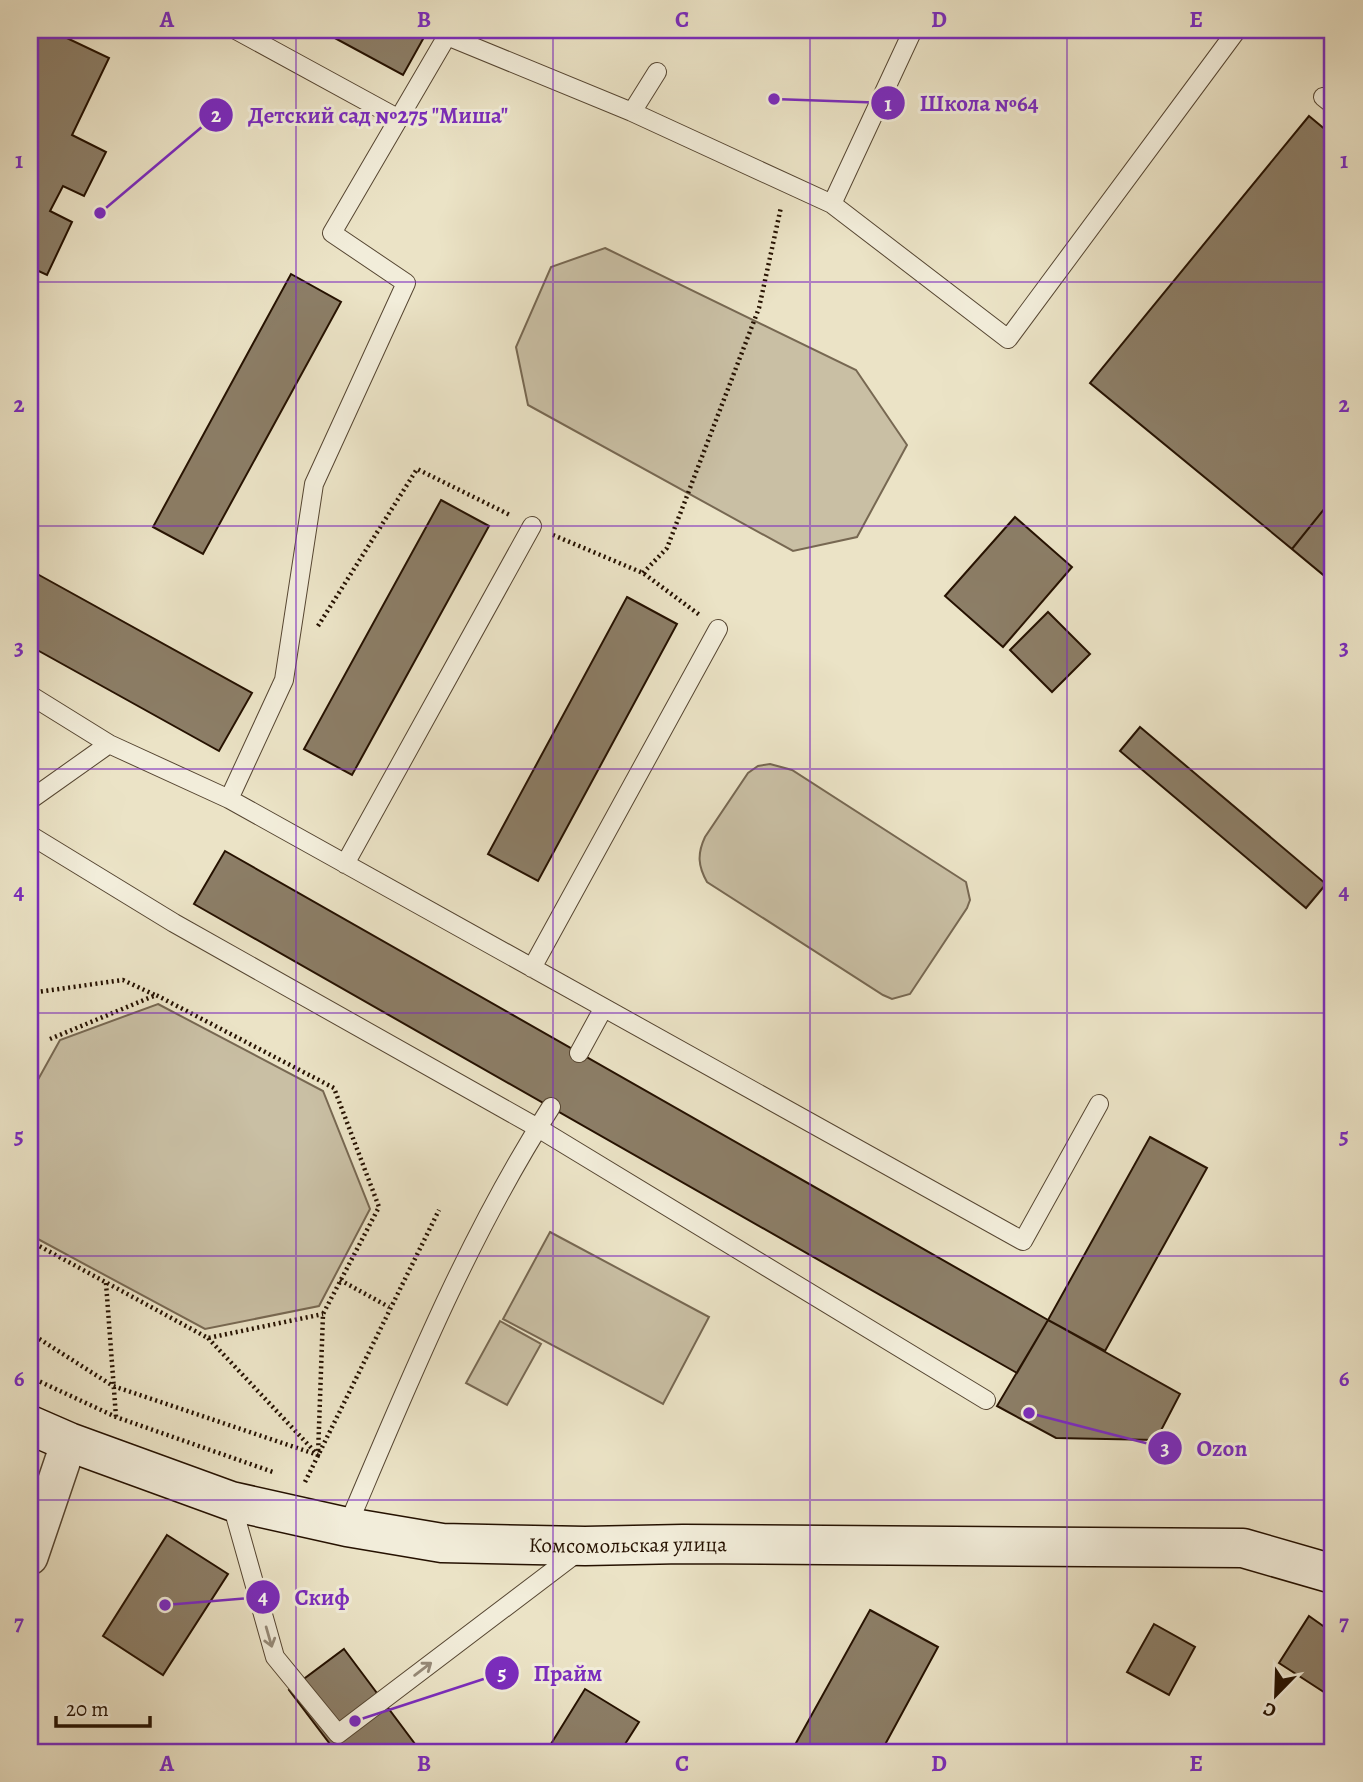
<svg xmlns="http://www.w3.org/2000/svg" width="1363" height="1782" font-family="Alegreya,serif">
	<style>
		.green { fill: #c9bfa4; stroke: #776852; stroke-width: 2 }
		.building { fill: #8c7e67; stroke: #251100; stroke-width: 2 }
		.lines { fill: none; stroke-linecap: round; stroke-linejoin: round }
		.lane-casing { stroke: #564632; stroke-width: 20 }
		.street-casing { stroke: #564632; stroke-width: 38 }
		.secondary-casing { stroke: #251100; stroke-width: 41 }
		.path { stroke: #251100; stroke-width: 4.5; stroke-dasharray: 2 3.5; stroke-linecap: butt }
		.lane { stroke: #f2edda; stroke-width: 18 }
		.street { stroke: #f2edda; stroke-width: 35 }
		.secondary { stroke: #f2edda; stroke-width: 38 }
		.oneway { stroke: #968a78 }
		.grid { fill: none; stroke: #7b2cbf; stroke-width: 2; stroke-opacity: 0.55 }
		.labels { text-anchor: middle; stroke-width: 6; stroke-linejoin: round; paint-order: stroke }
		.street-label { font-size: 21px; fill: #251100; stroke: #f2edda }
		.leader { fill: none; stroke: #7b2cbf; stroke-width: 2.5 }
		.callout-dot { fill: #7b2cbf; stroke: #f2edda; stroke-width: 2.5 }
		.mark-label { font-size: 21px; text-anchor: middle; font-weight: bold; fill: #fff }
		.callout-label { font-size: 23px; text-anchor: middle; font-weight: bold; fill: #7b2cbf; stroke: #f2edda; stroke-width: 6; stroke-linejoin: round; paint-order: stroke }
		.neatline { fill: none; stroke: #7b2cbf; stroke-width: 2.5 }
		.grid-label { font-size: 23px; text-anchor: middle; font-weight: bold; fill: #7b2cbf }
	</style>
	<rect width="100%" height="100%" fill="#ebe3c6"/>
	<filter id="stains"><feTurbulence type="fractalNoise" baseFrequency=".00286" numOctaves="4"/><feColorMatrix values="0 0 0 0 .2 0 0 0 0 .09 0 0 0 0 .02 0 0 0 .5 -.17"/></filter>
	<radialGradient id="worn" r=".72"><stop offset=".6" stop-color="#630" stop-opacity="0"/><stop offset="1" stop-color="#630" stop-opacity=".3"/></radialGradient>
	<!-- green -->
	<path class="green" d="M605 248 856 370 907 445 857 537 793 551 528 405 516 347 551 267Z
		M770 764 792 770 966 882 970 900 967 908 910 994 892 999 883 995 707 882C698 866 697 854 705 837L748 773 758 766Z
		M158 1004 323 1091 370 1209 319 1306 205 1329 36 1238 30 1204V1094L60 1040Z
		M550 1232 709 1317 663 1404 503 1319Z
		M500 1321 541 1344 507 1405 466 1383Z"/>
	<!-- building -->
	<path class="building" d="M33 30H50L109 58 72 135 106 152 84 196 63 186 50 211 72 222 47 275 30 267V37Z
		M320 30H428L403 75Z
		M1309 116 1333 136V498L1292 549 1090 383Z
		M291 274 341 302 203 554 153 527Z
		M1333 498V583L1292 549Z
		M441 500 489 526 352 775 304 749Z
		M1015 517 1072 567 1003 647 945 596Z
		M30 570 252 693 219 751 30 646Z
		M627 597 677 624 538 881 488 854Z
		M1048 612 1090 654 1052 692 1010 650Z
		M1140 727 1326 884 1306 908 1120 751Z
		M225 851 1048 1320 1017 1373 194 904Z
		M1150 1137 1207 1168 1105 1351 1048 1320Z
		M1048 1320 1180 1394 1156 1440 1056 1438 997 1406Z
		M167 1535 228 1574 163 1675 103 1636Z
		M870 1610 938 1647 881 1752H791Z
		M1309 1616 1333 1633V1698L1279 1663Z
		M1154 1624 1195 1647 1169 1695 1127 1672Z
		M344 1649 421 1752H336L289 1690Z
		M585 1689 639 1722 620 1752H546Z"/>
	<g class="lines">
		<defs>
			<path id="lane" d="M236 30 399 119
				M1323 97 1333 105
				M632 112 832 204 1008 339 1237 30
				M832 204 913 30
				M30 695 109 744
				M229 799 284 680 314 484 406 283 332 233 447 36 632 112 657 72
				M30 800 109 744 229 799 1023 1241 1099 1104
				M30 835 174 923 538 1128 986 1400
				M345 864 532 526
				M532 968 718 629
				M579 1053 603 1009
				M231 1501 275 1657 338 1734 578 1552
				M347 1527C408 1384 467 1238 551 1107"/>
			<path id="street" d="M30 1557 69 1442"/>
			<g id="secondary">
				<path id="s1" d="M30 1425 69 1442 231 1501 347 1527 442 1543 585 1546 683 1544 1243 1548 1333 1574"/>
			</g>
		</defs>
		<!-- lane casing -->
		<use href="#lane" class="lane-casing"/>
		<!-- street casing -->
		<use href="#street" class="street-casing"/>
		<!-- secondary casing -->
		<use href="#secondary" class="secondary-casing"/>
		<!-- path -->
		<path class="path" d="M553 535 643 573 701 616
			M643 573 667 548 759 308 781 207
			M318 626 417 469 510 515
			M30 993 123 980 155 995
			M30 1241 208 1338 323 1314
			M340 1280 389 1307
			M106 1283 116 1417
			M30 1333 113 1386 318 1455 323 1314 379 1207 334 1088 156 995 50 1039
			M208 1338 317 1454
			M30 1377 116 1417 273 1472
			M305 1482 439 1210"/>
		<!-- lane -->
		<use href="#lane" class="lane"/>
		<!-- street -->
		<use href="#street" class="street"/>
		<!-- secondary -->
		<use href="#secondary" class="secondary"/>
	</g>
	<!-- one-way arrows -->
	<defs><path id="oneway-shaft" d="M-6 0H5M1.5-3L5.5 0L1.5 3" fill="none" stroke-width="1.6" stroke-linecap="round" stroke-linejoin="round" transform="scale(1.75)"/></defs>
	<g class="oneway">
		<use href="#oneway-shaft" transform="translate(269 1637) rotate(74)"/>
		<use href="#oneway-shaft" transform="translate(423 1669) rotate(-37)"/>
	</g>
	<!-- grid -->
	<path class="grid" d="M296 30V1752M553 30V1752M810 30V1752M1067 30V1752M30 282H1333M30 526H1333M30 769H1333M30 1013H1333M30 1256H1333M30 1500H1333"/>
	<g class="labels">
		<!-- street labels -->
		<g class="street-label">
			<text dy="7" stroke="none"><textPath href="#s1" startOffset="616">Комсомольская улица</textPath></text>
		</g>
	</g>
	<!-- callouts -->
	<path class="leader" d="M774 99L888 103M100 213L216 115M1029 1413L1165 1448M165 1605L263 1597M355 1721L502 1673"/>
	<g class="callout-dot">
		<circle cx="774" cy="99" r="7"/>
		<circle cx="100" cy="213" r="7"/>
		<circle cx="1029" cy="1413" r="7"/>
		<circle cx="165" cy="1605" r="7"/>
		<circle cx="355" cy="1721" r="7"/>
		<circle cx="888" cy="103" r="18"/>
		<circle cx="216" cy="115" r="18"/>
		<circle cx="1165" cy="1448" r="18"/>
		<circle cx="263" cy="1597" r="18"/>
		<circle cx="502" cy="1673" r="18"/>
	</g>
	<g class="mark-label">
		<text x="888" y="111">1</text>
		<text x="216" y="122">2</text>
		<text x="1165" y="1455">3</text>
		<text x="263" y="1604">4</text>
		<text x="502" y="1680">5</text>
	</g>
	<g class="callout-label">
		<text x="979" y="111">Школа №64</text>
		<text x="378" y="123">Детский сад №275 "Миша"</text>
		<text x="1222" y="1456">Ozon</text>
		<text x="322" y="1605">Скиф</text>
		<text x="568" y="1681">Прайм</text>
	</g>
	<!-- margin -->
	<rect width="1363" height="1782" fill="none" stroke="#ebe3c6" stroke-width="77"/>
	<!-- north arrow -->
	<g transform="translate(1276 1695) rotate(203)" stroke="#f2edda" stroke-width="5" paint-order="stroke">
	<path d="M0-5L12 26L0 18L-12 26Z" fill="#251100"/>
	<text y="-10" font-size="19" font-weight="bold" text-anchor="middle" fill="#251100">С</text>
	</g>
	<!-- scale -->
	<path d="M56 1716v10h94v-10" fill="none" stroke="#251100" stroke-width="3.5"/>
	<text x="66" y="1716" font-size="21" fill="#251100" stroke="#f2edda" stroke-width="5" paint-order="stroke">20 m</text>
	<rect x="38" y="38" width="1286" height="1706" class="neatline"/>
	<g class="grid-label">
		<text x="167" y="27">A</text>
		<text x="424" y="27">B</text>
		<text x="682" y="27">C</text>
		<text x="939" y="27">D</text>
		<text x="1196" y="27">E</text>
		<text x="19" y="168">1</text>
		<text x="1344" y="168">1</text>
		<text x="19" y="412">2</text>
		<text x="1344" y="412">2</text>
		<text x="19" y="655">3</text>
		<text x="1344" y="655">3</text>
		<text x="19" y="899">4</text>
		<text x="1344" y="899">4</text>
		<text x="19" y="1143">5</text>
		<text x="1344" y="1143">5</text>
		<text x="19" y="1386">6</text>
		<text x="1344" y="1386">6</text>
		<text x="19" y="1630">7</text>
		<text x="1344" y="1630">7</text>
		<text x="167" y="1771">A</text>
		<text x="424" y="1771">B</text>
		<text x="682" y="1771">C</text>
		<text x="939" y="1771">D</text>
		<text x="1196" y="1771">E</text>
	</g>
	<rect width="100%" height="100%" filter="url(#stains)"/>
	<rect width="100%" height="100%" fill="url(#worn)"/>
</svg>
